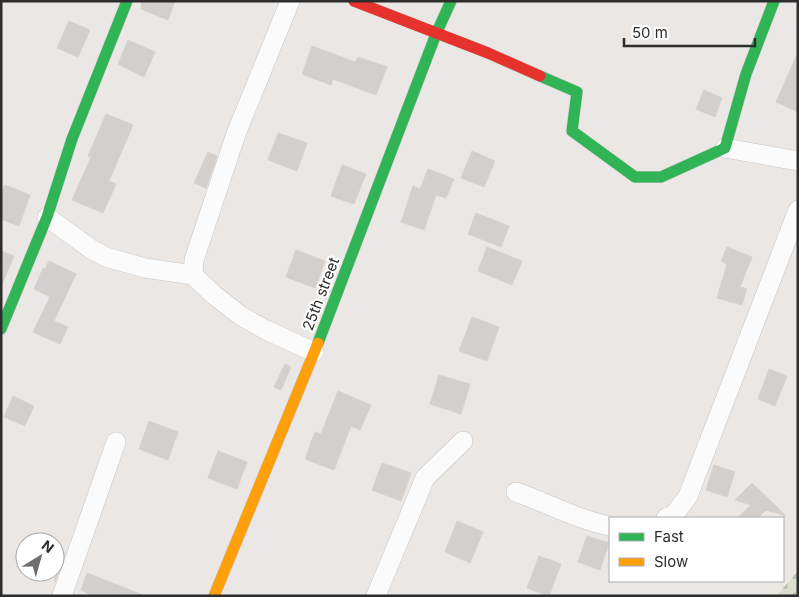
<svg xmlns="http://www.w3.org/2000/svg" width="799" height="597" font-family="Inter,sans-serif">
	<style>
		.cemetery { fill: url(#cemetery-stones) }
		.building { fill: #d2cfcd; stroke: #d5d2d0 }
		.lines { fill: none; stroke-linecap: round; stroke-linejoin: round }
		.street-casing { stroke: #c6c6c6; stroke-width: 20 }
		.fast-casing { stroke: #c6c6c6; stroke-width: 12 }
		.slow-casing { stroke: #c6c6c6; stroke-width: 12 }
		.jam-casing { stroke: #c6c6c6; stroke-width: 12 }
		.street { stroke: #fcfbfb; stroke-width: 19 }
		.fast { stroke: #30b455; stroke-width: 11 }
		.slow { stroke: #ff9f0a; stroke-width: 11 }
		.jam { stroke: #e5322d; stroke-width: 11 }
		.labels { text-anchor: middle; stroke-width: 4.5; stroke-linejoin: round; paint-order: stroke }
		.street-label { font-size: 15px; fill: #2d2d2d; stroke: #fff }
	</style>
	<defs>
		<pattern id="cemetery-stones" width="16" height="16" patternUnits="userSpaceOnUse" patternTransform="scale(1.25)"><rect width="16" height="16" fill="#dadecc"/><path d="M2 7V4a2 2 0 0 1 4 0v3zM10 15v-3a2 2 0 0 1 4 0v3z" fill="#bbbfb0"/></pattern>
	</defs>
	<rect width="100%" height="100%" fill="#eae7e4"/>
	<!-- cemetery -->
	<path class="cemetery" d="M798 571V596H779L778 594Z"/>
	<!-- building -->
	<path class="building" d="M142 1H175L168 20 141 9Z
		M69 21 90 30 78 57 57 48Z
		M128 40 155 52 144 77 118 64Z
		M312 46 355 62 358 57 387 67 376 95 333 79 331 85 302 74Z
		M798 52V112L776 102Z
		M704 90 722 98 715 117 696 109Z
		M106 114 133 125 109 181 116 184 103 213 72 200 91 157 88 156Z
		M278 133 307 143 297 171 268 160Z
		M472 151 495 161 484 187 461 178Z
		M208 152 217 156 206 188 194 183Z
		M342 165 366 174 354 204 331 196Z
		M428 169 454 179 446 198 436 195 424 230 401 222 413 186 420 189Z
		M5 185 30 195 19 226 1 219V194Z
		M476 213 509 226 501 247 468 234Z
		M487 247 522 261 512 285 478 271Z
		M727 247 752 257 740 287 747 289 742 305 717 298 727 264 721 261Z
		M296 250 325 261 315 288 286 277Z
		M1 251 14 256 1 287Z
		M49 261 76 274 54 321 68 327 60 344 33 332 50 297 34 289 43 268 45 269Z
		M472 317 499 327 487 361 459 351Z
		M285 364 291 367 281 390 274 387Z
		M769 369 787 376 775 406 758 399Z
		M439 375 470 384 461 414 430 404Z
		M338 391 371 405 360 430 351 426 334 470 305 459 315 432 321 434Z
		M13 396 34 406 25 426 4 417Z
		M149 421 178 432 168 460 139 449Z
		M218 451 247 462 237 489 208 478Z
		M382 463 411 473 401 501 372 490Z
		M714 465 735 472 727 497 706 490Z
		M752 483 773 503 786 516 766 510 758 518H737L751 505 735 500Z
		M457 521 483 532 470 563 445 552Z
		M587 536 609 543 600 570 578 562Z
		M55 550 65 553 55 582Z
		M539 556 561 564 549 596 527 588Z
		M87 573 143 595V596H93L81 590Z"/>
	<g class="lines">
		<defs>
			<path id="street" d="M725 148 798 161
				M47 217 91 249 106 257 145 268 193 275 214 295 241 316 266 330 314 352
				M193 275 194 260 236 134 290 1
				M516 492C547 503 578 520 610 526
				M666 518 674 515 688 496 798 210
				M62 596 116 442
				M376 596 425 478 463 441"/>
			<path id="fast" d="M540 76 577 92 572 131 635 177H661L725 148 746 74 774 1
				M1 329 47 217 72 139 127 1
				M318 343 436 34 451 1"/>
			<path id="slow" d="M214 596 318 343"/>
			<path id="jam" d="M354 1 488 53 540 76"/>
		</defs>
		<!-- street casing -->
		<use href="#street" class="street-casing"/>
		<!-- fast casing -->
		<use href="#fast" class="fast-casing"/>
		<!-- slow casing -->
		<use href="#slow" class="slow-casing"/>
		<!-- jam casing -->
		<use href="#jam" class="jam-casing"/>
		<!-- street -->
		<use href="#street" class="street"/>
		<!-- fast -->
		<use href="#fast" class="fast"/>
		<!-- slow -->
		<use href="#slow" class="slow"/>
		<!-- jam -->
		<use href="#jam" class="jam"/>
	</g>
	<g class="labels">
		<!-- street labels -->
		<g class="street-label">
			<text transform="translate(321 294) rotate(-69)" y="5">25th street</text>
		</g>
	</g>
	<!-- border -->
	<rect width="799" height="597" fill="none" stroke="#2d2d2d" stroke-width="5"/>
	<!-- legend -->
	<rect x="609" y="517" width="175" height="65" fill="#ffffff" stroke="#ababab"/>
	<rect x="619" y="533" width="25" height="8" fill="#30b455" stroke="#ababab"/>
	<text x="654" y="542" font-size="15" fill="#2d2d2d">Fast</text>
	<rect x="619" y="558" width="25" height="8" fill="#ff9f0a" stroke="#ababab"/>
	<text x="654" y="567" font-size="15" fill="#2d2d2d">Slow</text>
	<!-- north arrow -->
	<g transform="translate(40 557) rotate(37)"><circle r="24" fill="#ffffff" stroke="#ababab"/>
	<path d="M0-4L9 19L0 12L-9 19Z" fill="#6f6e6d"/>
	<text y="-8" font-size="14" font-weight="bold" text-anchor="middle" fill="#2d2d2d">N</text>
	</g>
	<!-- scale -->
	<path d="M624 38v8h131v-8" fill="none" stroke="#2d2d2d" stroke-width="2.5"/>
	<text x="632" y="38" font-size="15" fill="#2d2d2d" stroke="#ffffff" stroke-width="4" paint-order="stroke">50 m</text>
</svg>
